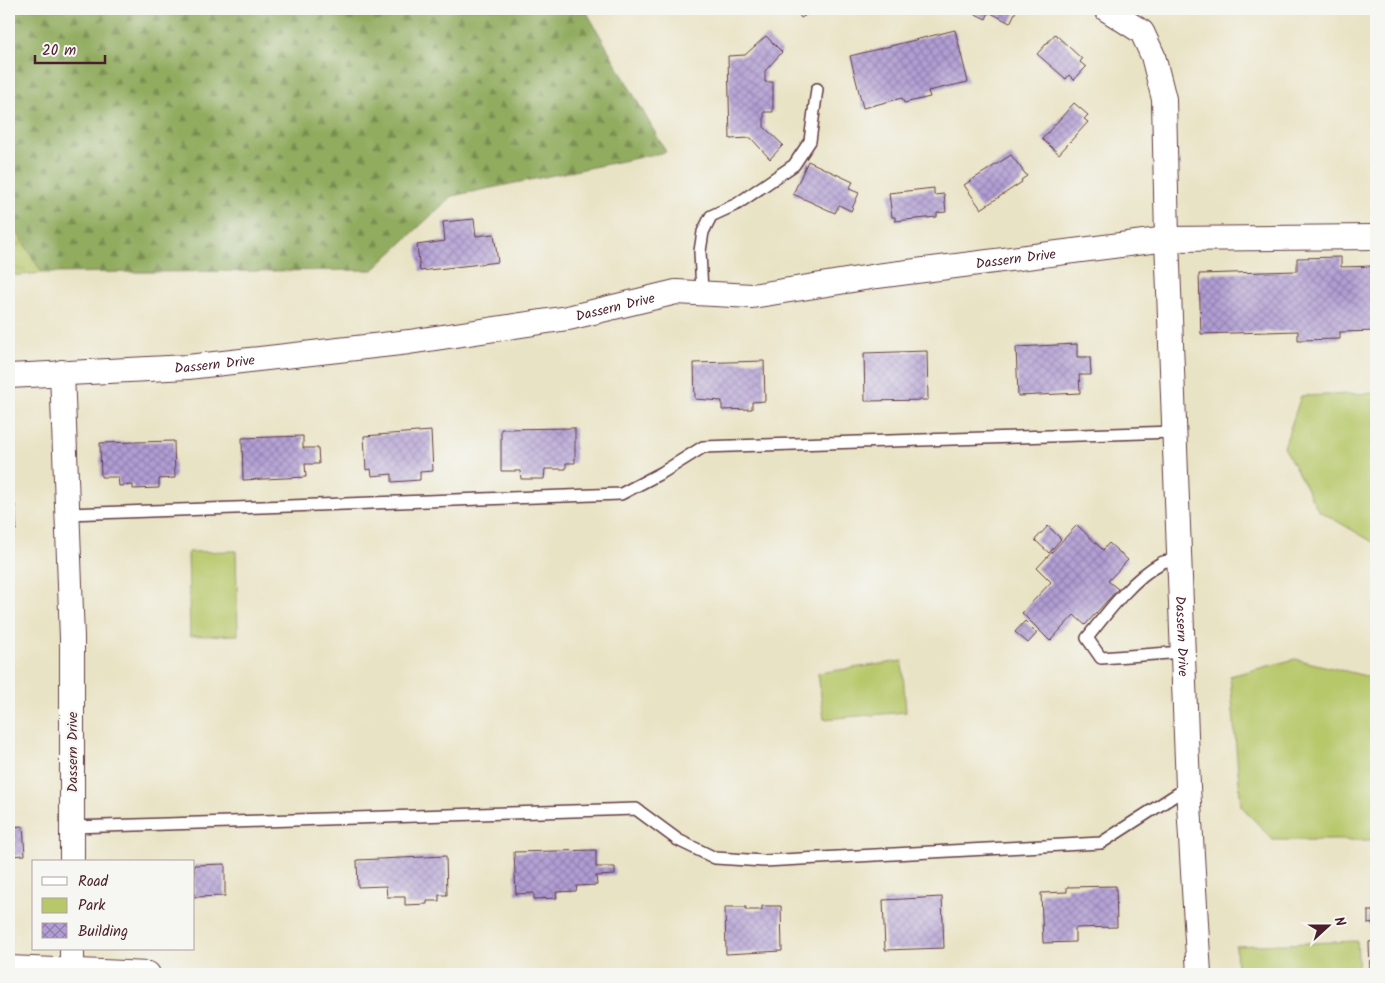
<svg xmlns="http://www.w3.org/2000/svg" width="1385" height="983" font-family="Kalam,sans-serif">
	<style>
		.green { fill: #b7c86b; stroke: #80744b }
		.forest { fill: url(#forest-firs); stroke: #6e6645 }
		.park { fill: url(#park-tufts); stroke: #80744b }
		.building { fill: url(#building-cross-hatch) }
		.lines { fill: none; stroke-linecap: round; stroke-linejoin: round }
		.service-casing { stroke: #623c42; stroke-width: 14 }
		.minor-casing { stroke: #623c42; stroke-width: 26 }
		.service { stroke: #fff; stroke-width: 11 }
		.minor { stroke: #fff; stroke-width: 24 }
		.labels { text-anchor: middle; stroke-width: 4.5; stroke-linejoin: round; paint-order: stroke }
		.street-label { font-size: 14px; fill: #4a1f2b; stroke: #f6f6f2 }
	</style>
	<defs>
		<pattern id="forest-firs" width="22" height="20" patternUnits="userSpaceOnUse" patternTransform="scale(1.25)"><rect width="22" height="20" fill="#91ac5f"/><path d="M5 1l3.5 6h-7zM16 11l3.5 6h-7z" fill="#788b4f"/></pattern>
		<pattern id="park-tufts" width="24" height="20" patternUnits="userSpaceOnUse" patternTransform="scale(1.25)"><rect width="24" height="20" fill="#b7c86b"/><path d="M3 7l-1-3M5 7V3M7 7l1-3M15 17l-1-3M17 17v-4M19 17l1-3" fill="none" stroke="#9fab5d"/></pattern>
		<pattern id="building-cross-hatch" width="8" height="8" patternUnits="userSpaceOnUse" patternTransform="scale(1.25)"><rect width="8" height="8" fill="#b09dd3"/><path d="M0 0l8 8M0 8l8-8" fill="none" stroke="#917fab"/></pattern>
	</defs>
	<rect width="100%" height="100%" fill="#f6f6f2"/>
	<filter id="ink" filterUnits="userSpaceOnUse"><feTurbulence type="fractalNoise" baseFrequency=".02" numOctaves="2"/><feDisplacementMap in="SourceGraphic" scale="10" xChannelSelector="R" yChannelSelector="G"/><feConvolveMatrix kernelMatrix="1 2 1 2 8 2 1 2 1" color-interpolation-filters="sRGB"/></filter>
	<filter id="wash" filterUnits="userSpaceOnUse"><feTurbulence type="fractalNoise" baseFrequency=".0096" numOctaves="4" result="noise"/><feDisplacementMap in="SourceGraphic" scale="20" xChannelSelector="R" yChannelSelector="G"/><feGaussianBlur stdDeviation="1.12" result="paint"/><feColorMatrix in="noise" values="0 0 0 0 0 0 0 0 0 0 0 0 0 0 0 0 0 1.4 0 .05"/><feComposite in="paint" operator="in"/></filter>
	<g filter="url(#wash)">
		<rect width="100%" height="100%" fill="#e9e3c5"/>
		<!-- green -->
		<path class="green" d="M1376 393V544L1318 510 1284 447 1301 396Z
			M236 551 238 635 190 636 188 552Z
			M1295 659 1370 677 1376 687V840H1273L1241 806 1230 676Z
			M902 661 906 712 824 719 818 673Z
			M1357 941 1359 974H1237L1236 946Z"/>
		<!-- forest -->
		<path class="forest" d="M9 9H585L666 152 452 196 373 270 42 273 9 218Z"/>
		<!-- park -->
		<path class="park" d="M9 218 42 273 9 276Z"/>
		<g id="blocks">
			<!-- building -->
			<path class="building" d="M795 9H816L801 18Z
				M965 9H1017L1010 23 989 12 986 19Z
				M955 30 968 82 928 91 930 97 904 103 902 98 863 108 850 56Z
				M1055 34 1082 59 1080 62 1086 67 1074 80 1069 75 1066 79 1037 54Z
				M766 36 782 52 765 71V82H773V112H764V127L783 145 770 159 751 138 730 139 728 56 745 55Z
				M1074 103 1088 115 1084 119 1088 122 1059 154 1042 139Z
				M1011 155 1027 176 1021 180 1022 182 981 209 964 185Z
				M808 161 853 182 849 189 859 193 851 211 839 205 835 213 793 194Z
				M934 188V195L944 194 946 212 937 213V217L895 221V217H892L889 193Z
				M474 219 476 236 494 234 498 262 420 271 417 245 445 241 443 222Z
				M1341 257V267L1376 266V331L1340 332V339L1298 340V331L1201 334 1199 274 1297 271V258Z
				M1077 344V357H1090L1091 375H1079L1080 393 1018 396 1016 347Z
				M927 351 928 400 865 401 864 353Z
				M764 361 765 401 752 402V409L722 410V401L695 399 694 363Z
				M575 428V463H566V469H545L544 479H521L520 471H501V429Z
				M431 431 433 471 420 472V480L392 482V474L372 476 371 469 366 470 364 436Z
				M303 436V448H318L319 464H305L306 477 243 480 242 438Z
				M174 441 175 478 159 479V488L133 489V485L119 486 118 477H101L100 443Z
				M15 505 16 530H9V506Z
				M1077 525 1103 550 1109 543 1128 560 1108 581 1118 589 1085 625 1074 615 1050 641 1022 613 1051 582 1037 568Z
				M1048 526 1061 539 1049 553 1035 540Z
				M1025 621 1037 633 1028 643 1015 632Z
				M9 817H11V827L23 826 25 855 9 856Z
				M596 850V867H615V875L596 876 597 885 577 886 576 891 556 892 557 898 534 899V893L516 894 514 852Z
				M446 856 447 895H439V901H427V904L405 905V897H387L386 886 358 887 357 860Z
				M225 864V896L194 897V865Z
				M1116 886 1117 927 1075 928V942L1043 943 1041 893 1067 892V887Z
				M942 897 944 948 885 950 883 900Z
				M762 906H781L782 951 726 954 725 907H746V910H762Z
				M1368 911H1376V973H1370L1369 942 1374 941 1373 923 1368 924Z"/>
		</g>
	</g>
	<g filter="url(#ink)">
		<use href="#blocks" fill-opacity="0" stroke="#623c42" stroke-width="1"/>
		<g class="lines">
			<defs>
				<path id="service" d="M702 293 700 251 703 232 711 216 737 204 794 165 810 141 817 89
					M68 514 621 494 663 472 703 447 1174 432
					M1180 560C1174 561 1166 560 1161 563 1133 578 1106 614 1087 638L1101 658 1183 652
					M72 827 636 809 678 840 715 858 764 861 1101 843 1188 787"/>
				<g id="minor">
					<path id="s1" d="M1106 9 1142 32 1153 56 1164 99 1167 239 1188 787 1199 974"/>
					<path d="M62 372 72 638V862"/>
					<path id="s2" d="M9 376 188 367 409 342 568 318 676 292 752 296 877 276 1167 239 1376 237"/>
					<path d="M9 968 148 974"/>
					<path d="M72 971V949"/>
				</g>
			</defs>
			<!-- service casing -->
			<use href="#service" class="service-casing"/>
			<!-- minor casing -->
			<use href="#minor" class="minor-casing"/>
			<!-- service -->
			<use href="#service" class="service"/>
			<!-- minor -->
			<use href="#minor" class="minor"/>
		</g>
	</g>
	<g class="labels">
		<!-- street labels -->
		<g class="street-label">
			<text dy="5" stroke="none"><textPath href="#s2" startOffset="1016">Dassern Drive</textPath></text>
			<text dy="5" stroke="none"><textPath href="#s2" startOffset="611">Dassern Drive</textPath></text>
			<text dy="5" stroke="none"><textPath href="#s2" startOffset="206">Dassern Drive</textPath></text>
			<text dy="5" stroke="none"><textPath href="#s1" startOffset="651">Dassern Drive</textPath></text>
			<text transform="translate(72 752) rotate(-90)" y="5">Dassern Drive</text>
		</g>
	</g>
	<!-- margin -->
	<rect width="1385" height="983" fill="none" stroke="#f6f6f2" stroke-width="30"/>
	<!-- legend -->
	<rect x="32" y="860" width="162" height="90" fill="#f6f6f2" stroke="#b1a0a2"/>
	<rect x="42" y="877" width="25" height="8" fill="#ffffff" stroke="#b1a0a2"/>
	<text x="78" y="886" font-size="15" fill="#4a1f2b">Road</text>
	<rect x="42" y="898" width="25" height="15" fill="#b7c86b" stroke="#b1a0a2"/>
	<text x="78" y="910" font-size="15" fill="#4a1f2b">Park</text>
	<rect x="42" y="923" width="25" height="15" fill="url(#building-cross-hatch)" stroke="#b1a0a2"/>
	<text x="78" y="936" font-size="15" fill="#4a1f2b">Building</text>
	<!-- north arrow -->
	<g transform="translate(1328 926) rotate(69)" stroke="#f6f6f2" stroke-width="4" paint-order="stroke">
	<path d="M0-4L9 19L0 12L-9 19Z" fill="#4a1f2b"/>
	<text y="-8" font-size="14" font-weight="bold" text-anchor="middle" fill="#4a1f2b">N</text>
	</g>
	<!-- scale -->
	<path d="M35 55v8h70v-8" fill="none" stroke="#4a1f2b" stroke-width="2.5"/>
	<text x="42" y="55" font-size="15" fill="#4a1f2b" stroke="#f6f6f2" stroke-width="4" paint-order="stroke">20 m</text>
</svg>
